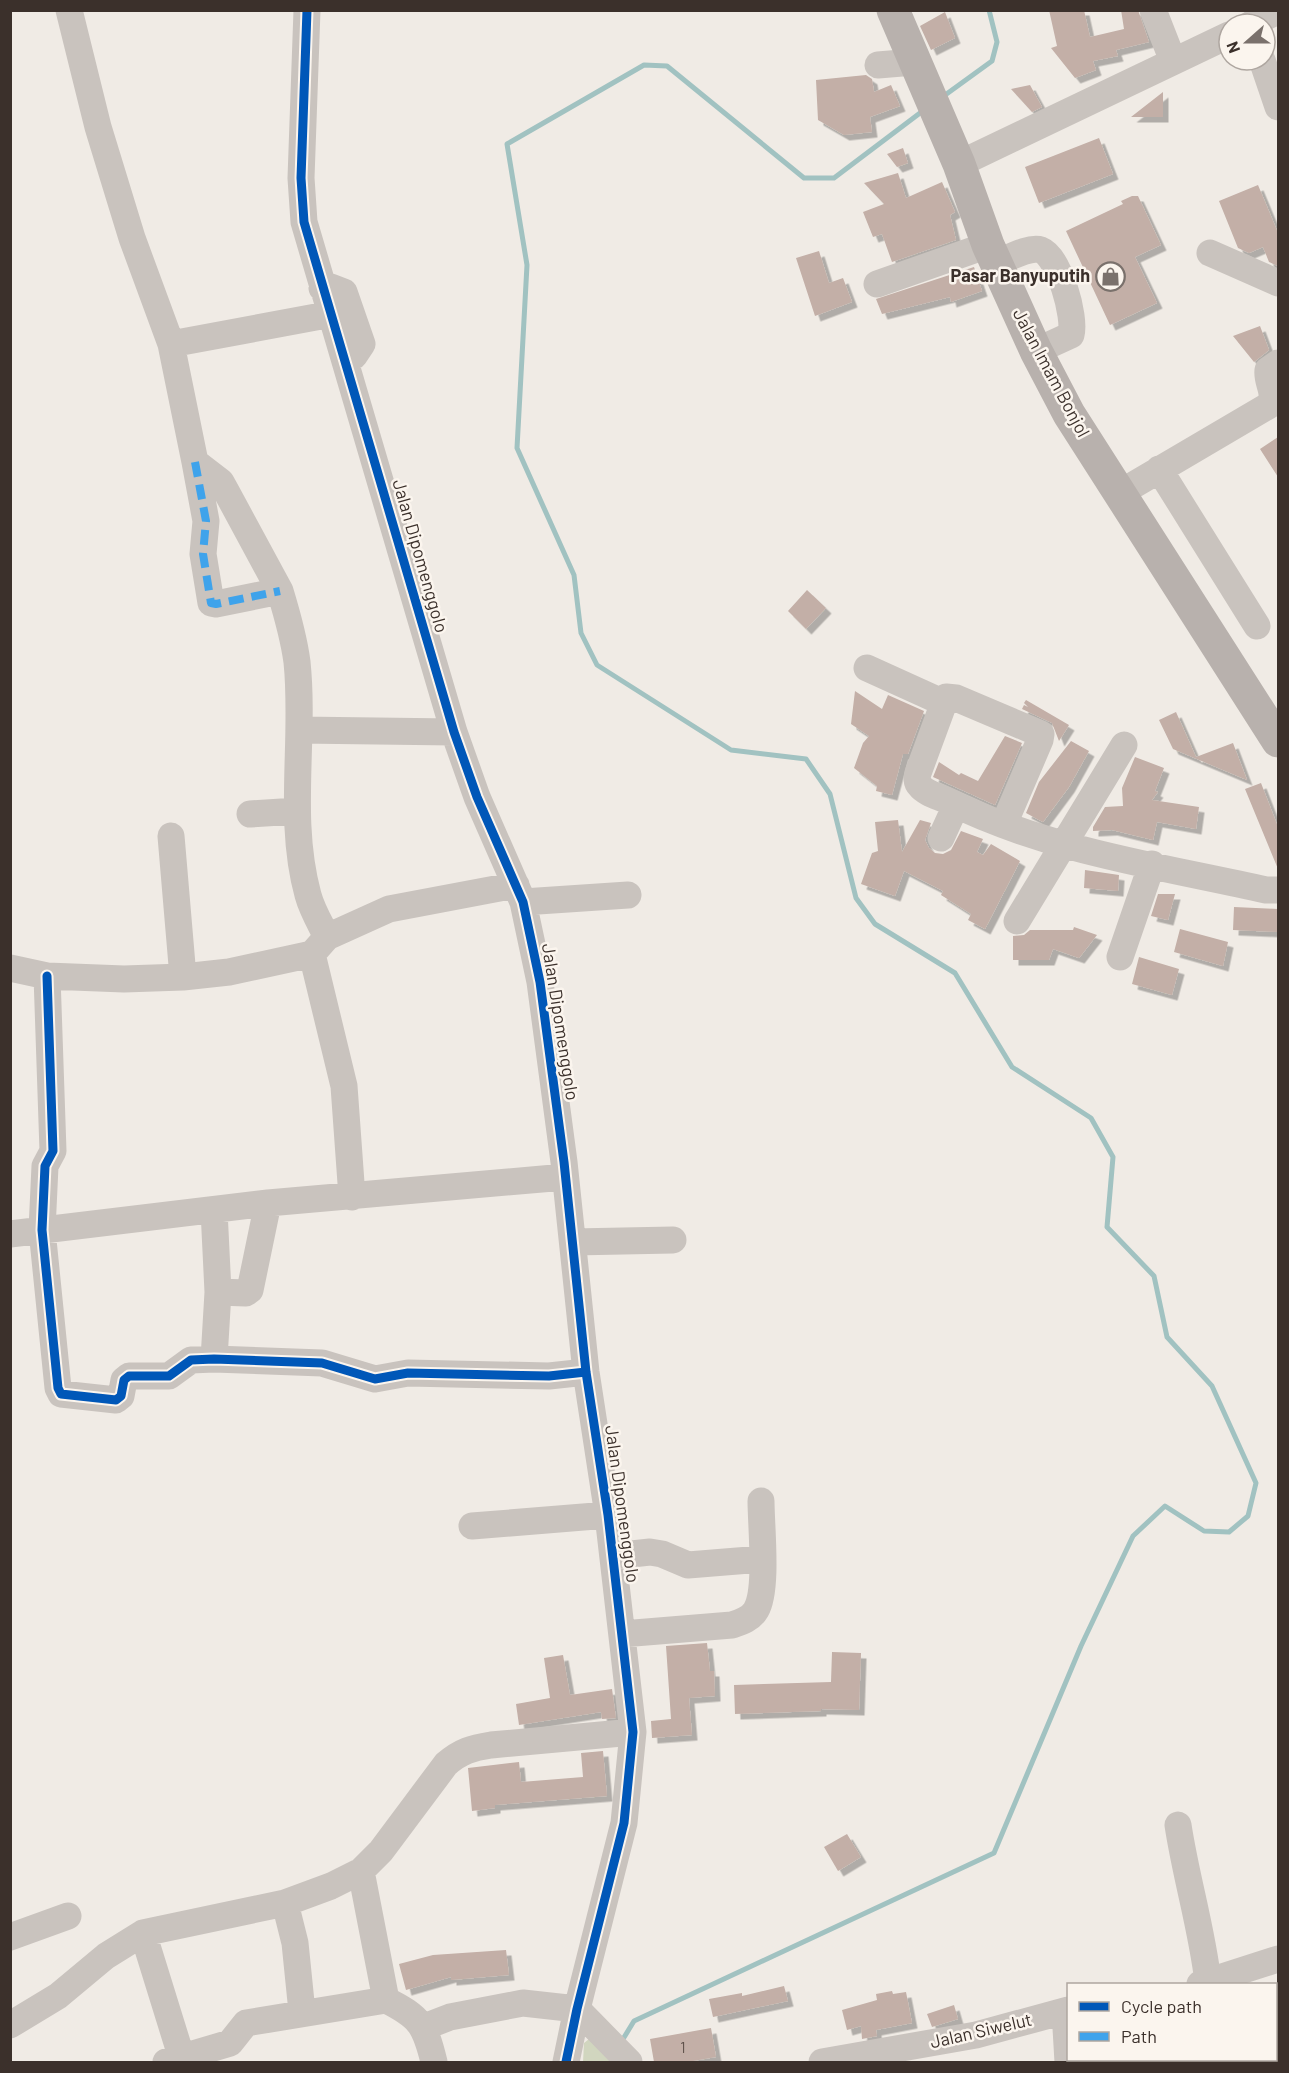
<svg xmlns="http://www.w3.org/2000/svg" width="1289" height="2073" font-family="Barlow,sans-serif">
	<style>
		.green { fill: #d1d6bf }
		.lines { fill: none; stroke-linecap: round; stroke-linejoin: round }
		.stream { stroke: #a1c2c1; stroke-width: 5 }
		.building { fill: #c3afa7; filter: url(#shadow) }
		.minor { stroke: #c9c3be; stroke-width: 27 }
		.major { stroke: #b8b1ad; stroke-width: 33 }
		.quiet { stroke: #3fa3eb; stroke-width: 8; stroke-dasharray: 15 8; stroke-linecap: butt }
		.cycleway-casing { stroke: #fbf5ee; stroke-width: 13 }
		.cycleway { stroke: #0057b8; stroke-width: 9 }
		.labels { text-anchor: middle; stroke-width: 5; stroke-linejoin: round; paint-order: stroke }
		.number-label { font-size: 15px; fill: #5d504a }
		.poi-label { font-size: 18px; font-weight: bold; fill: #3b302b; stroke: #fbf5ee; text-anchor: end }
		.street-label { font-size: 18px; fill: #3b302b; stroke: #fbf5ee }
	</style>
	<defs>
		<filter id="shadow"><feDropShadow dx="5.5" dy="5.5" stdDeviation="0" flood-color="#0004"/></filter>
	</defs>
	<rect width="100%" height="100%" fill="#f0ebe5"/>
	<!-- green -->
	<path class="green" d="M593 2036 619 2062H583L584 2043Z"/>
	<g class="lines">
		<!-- stream -->
		<path class="stream" d="M941 98 992 61 997 42 989 10
			M620 2044 634 2021 994 1853 1081 1646 1133 1536 1165 1506 1204 1531 1229 1532 1248 1516 1256 1483 1212 1386 1167 1337 1154 1276 1107 1227 1113 1157 1091 1118 1012 1067 955 973 875 924 856 898 830 794 806 759 731 750 597 665 581 633 574 575 517 448 527 265 507 144 644 65 667 66 804 178H834L924 110"/>
	</g>
	<!-- building -->
	<path class="building" d="M1049 10H1084L1090 37 1124 29 1121 10H1138L1149 42 1116 50 1118 56 1093 61 1096 70 1075 78 1051 48 1057 46Z
		M945 12 955 38 931 50 920 26Z
		M866 75 872 79 874 92 891 85 900 106 870 117 872 132 844 135 818 120 816 80Z
		M1030 85 1042 107 1032 112 1011 89Z
		M1163 92V117H1131Z
		M1099 138 1113 174 1039 203 1025 167Z
		M903 148 908 163 897 167 887 154Z
		M898 173 906 198 942 182 955 212 950 215 956 240 892 262 882 234 873 237 863 212 884 204 864 183Z
		M1258 185 1278 233V266L1269 262 1263 247 1249 253 1238 248 1219 201Z
		M1132 196H1138L1161 245 1135 257 1157 303 1110 325 1066 231 1123 204 1121 201Z
		M819 251 829 283 843 278 852 302 815 316 796 258Z
		M974 267 982 291 951 302 950 297 882 314 876 299Z
		M1260 326 1269 350 1254 362 1233 336Z
		M1278 437V477L1260 449Z
		M807 590 826 608 806 629 788 611Z
		M855 691 882 709 888 695 924 711 908 754H903L892 795 876 791 877 786 854 768 863 743 869 736 851 724Z
		M1026 700 1069 725 1059 741 1052 723 1022 709 1024 705 1028 707 1024 703Z
		M1176 712 1196 757 1233 743 1247 780 1173 749 1159 720Z
		M1005 736 1022 743 995 805 933 777 939 762 959 775 961 773 978 781Z
		M1071 741 1089 751 1069 787 1043 822 1039 820 1026 813 1039 782Z
		M1135 757 1164 768 1155 791 1158 792 1152 800 1199 807 1196 829 1157 822 1153 840 1112 830 1093 831V827L1105 807 1123 806 1122 788Z
		M1261 783 1278 827V869L1245 789Z
		M898 820 902 852 920 820 931 823 925 840 929 848 935 853 943 854 951 850 961 831 983 839 977 852 983 855 991 844 1020 861 985 929 968 920 971 914 941 895 943 891 904 871 895 896 861 884 872 853 878 851 875 822Z
		M1085 870 1119 875 1118 891 1084 888Z
		M1158 894H1175L1168 920 1151 916Z
		M1234 907 1278 909V932L1233 930Z
		M1074 927 1097 935 1079 958 1053 949 1049 960H1013V936L1024 935 1030 930H1073Z
		M1180 929 1228 942 1223 966 1174 952Z
		M1139 957 1179 969 1172 995 1132 984Z
		M707 1643 710 1671H714L715 1696 689 1698 692 1735 652 1738 651 1721 671 1719 666 1646Z
		M832 1652 861 1653 859 1710 821 1709V1711L735 1714 734 1685 831 1682Z
		M563 1655 570 1695 612 1689 616 1718 602 1719 601 1712 519 1725 516 1704 550 1698 544 1658Z
		M603 1751 607 1796 495 1805V1808L472 1811 468 1768 519 1762 521 1782 583 1777 581 1753Z
		M847 1834 861 1857 838 1871 824 1847Z
		M506 1950 509 1975 451 1980V1977L406 1990 399 1964 433 1955Z
		M784 1986 788 2001 713 2017 709 1999 742 1993V1996Z
		M892 1991 893 1994 906 1992 912 2023 876 2030 877 2036 862 2039 861 2026 847 2030 842 2010 877 2000 876 1994Z
		M954 2005 958 2019 932 2027 927 2014Z
		M711 2028 716 2057 687 2062H654L650 2039Z"/>
	<g class="lines">
		<!-- minor -->
		<path class="minor" d="M69 10 98 127 132 238 171 344 195 462 221 482 226 491 280 591C287 614 294 639 297 662 305 739 287 819 308 895 312 910 320 923 327 937
			M307 10 301 178 304 222 454 732 477 797 523 902 540 982 564 1162 586 1372 608 1515 633 1732 624 1823 577 2009 566 2062
			M1153 10 1173 61
			M1251 24 1278 11
			M1262 60 1278 107
			M878 65 914 62
			M959 164 1229 35
			M1210 253 1278 283
			M996 263C1007 259 1029 246 1041 250 1059 257 1076 317 1071 335L1036 351
			M877 284 988 245
			M322 288 331 287 344 292 362 344 354 356 345 359
			M171 344 332 314
			M195 462 206 521 203 554 211 603 216 604 280 591
			M1159 469 1257 626
			M1120 493 1268 406C1278 394 1266 383 1268 370L1278 363
			M867 668 942 702
			M299 730 454 732
			M250 814 297 811
			M1004 824 1040 740 1041 734 956 698 946 697 918 773C917 778 916 782 920 786 925 793 940 797 948 801 1046 850 1159 866 1266 890H1278
			M171 836 183 977
			M941 838 956 805
			M523 902 628 895
			M1017 921 1124 745
			M312 954 344 1086 352 1197
			M1120 957 1152 864
			M10 968 47 976 124 979 183 977 229 972 312 954 327 937 389 909 516 885
			M47 976 53 1151 45 1166 42 1230 58 1388 61 1394 116 1400 121 1396 124 1380 129 1376H169L191 1360 214 1359 322 1363 375 1379 408 1373 549 1376 586 1372
			M214 1210 218 1292 214 1359
			M10 1234 268 1203 565 1177
			M573 1242 673 1240
			M218 1292 246 1293 250 1290 268 1203
			M472 1526 608 1515
			M613 1556 650 1552 662 1554 688 1565 762 1559
			M622 1634 732 1625C741 1622 751 1619 756 1610 768 1590 761 1526 761 1501
			M1178 1825C1186 1878 1202 1929 1208 1982
			M361 1871 386 2000C420 2017 425 2025 434 2062
			M285 1903 295 1943 302 2012
			M143 1933 183 2062
			M10 1937 68 1916
			M1200 1984 1278 1959
			M1065 2011 1068 2062
			M10 2025 58 1996 106 1956 143 1933 285 1903 331 1886 361 1871 381 1851 446 1764C461 1751 472 1748 491 1745L633 1732
			M424 2027 450 2017 523 2003 577 2009 629 2062
			M1207 2060 1208 2062
			M166 2062 230 2043 246 2023 386 2000
			M822 2062 976 2035 1068 2010"/>
		<!-- major -->
		<path class="major" d="M893 10 959 164 988 245 1036 351 1069 414 1278 741"/>
		<!-- quiet -->
		<path class="quiet" d="M195 462 206 521 203 554 211 603 216 604 280 591"/>
		<defs>
			<path id="cycleway" d="M307 10 301 178 304 222 454 732 477 797 523 902 540 982 564 1162 586 1372 608 1515 633 1732 624 1823 577 2009 566 2062
				M47 976 53 1151 45 1166 42 1230 58 1388 61 1394 116 1400 121 1396 124 1380 129 1376H169L191 1360 214 1359 322 1363 375 1379 408 1373 549 1376 586 1372"/>
		</defs>
		<!-- cycleway casing -->
		<use href="#cycleway" class="cycleway-casing"/>
		<!-- cycleway -->
		<use href="#cycleway" class="cycleway"/>
	</g>
	<!-- icons -->
	<defs>
		<symbol id="shop-ring" viewBox="-11 -11 22 22"><circle r="9.5" fill="#fbf5ee" stroke="#7a716c" stroke-width="1.5"/><path d="M-5-2.5h2.3a2.7 3.5 0 0 1 5.4 0H5L5.5 6h-11ZM-1.5-2.5h3a1.5 2.3 0 0 0-3 0Z" fill="#7a716c"/></symbol>
	</defs>
	<g fill-rule="evenodd">
		<use href="#shop-ring" x="1094" y="260" width="33" height="33"/>
	</g>
	<g class="labels">
		<!-- number labels -->
		<g class="number-label">
			<text x="683" y="2053">1</text>
		</g>
		<!-- poi labels -->
		<g class="poi-label">
			<text x="1090" y="282">Pasar Banyuputih</text>
		</g>
		<!-- street labels -->
		<g class="street-label">
			<text transform="translate(1051 373) rotate(62)" y="6">Jalan Imam Bonjol</text>
			<text transform="translate(420 556) rotate(74)" y="6">Jalan Dipomenggolo</text>
			<text transform="translate(560 1022) rotate(81)" y="6">Jalan Dipomenggolo</text>
			<text transform="translate(622 1504) rotate(82)" y="6">Jalan Dipomenggolo</text>
			<text transform="translate(981 2031) rotate(-13)" y="6">Jalan Siwelut</text>
		</g>
	</g>
	<!-- border -->
	<rect width="1289" height="2073" fill="none" stroke="#3b302b" stroke-width="24"/>
	<!-- legend -->
	<rect x="1067" y="1983" width="210" height="78" fill="#fbf5ee" stroke="#aea6a0" stroke-width="1.5"/>
	<rect x="1079" y="2002" width="30" height="9" fill="#0057b8" stroke="#aea6a0" stroke-width="1.5"/>
	<text x="1121" y="2013" font-size="18" fill="#3b302b">Cycle path</text>
	<rect x="1079" y="2032" width="30" height="9" fill="#3fa3eb" stroke="#aea6a0" stroke-width="1.5"/>
	<text x="1121" y="2043" font-size="18" fill="#3b302b">Path</text>
	<!-- north arrow -->
	<g transform="translate(1247 42) rotate(249)"><circle r="28" fill="#fbf5ee" stroke="#aea6a0" stroke-width="1.5"/>
	<path d="M0-4.5L10 22L0 15L-10 22Z" fill="#7a716c"/>
	<text y="-9" font-size="16" font-weight="bold" text-anchor="middle" fill="#3b302b">N</text>
	</g>
</svg>
